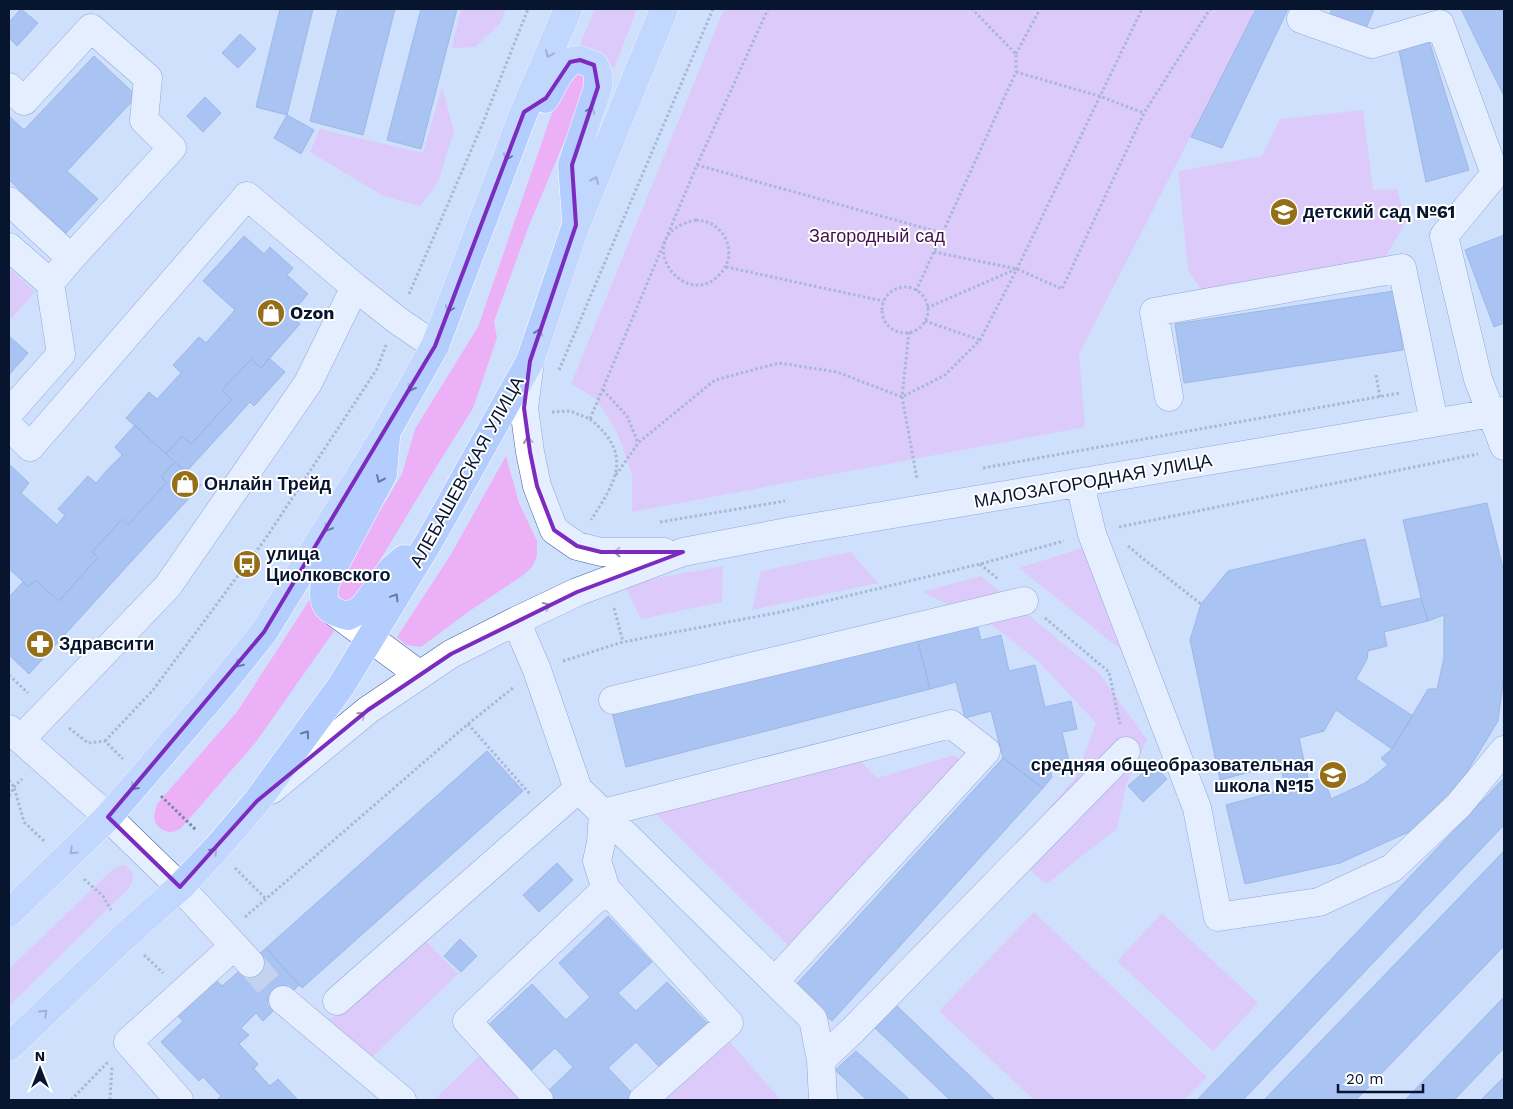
<svg xmlns="http://www.w3.org/2000/svg" width="1513" height="1109" font-family="'Work Sans',sans-serif">
	<style>
		.green { fill: #ebb0f5 }
		.building { fill: #7aa0e4; stroke: #6085c6 }
		.lines { fill: none; stroke-linecap: round; stroke-linejoin: round }
		.minor-tunnel { stroke: #b1c2de; stroke-width: 28; stroke-dasharray: 28 14; stroke-linecap: butt }
		.minor-casing { stroke: #4365a5; stroke-width: 29 }
		.major-casing { stroke: #fff; stroke-width: 29 }
		.path { stroke: #7887a3; stroke-width: 3; stroke-dasharray: 2.5 2.5; stroke-linecap: butt }
		.minor { stroke: #fff; stroke-width: 28 }
		.major { stroke: #b2cdfe; stroke-width: 28 }
		.oneway { stroke: #667aa1 }
		.oneway2 { stroke: #9096a1 }
		.marked { fill: none; stroke: #7b2cbf; stroke-width: 4; stroke-linejoin: round }
		.labels { text-anchor: middle; stroke-width: 4; stroke-linejoin: round; paint-order: stroke }
		.poi-label { font-size: 18px; font-weight: bold; fill: #08152f; stroke: #fff; text-anchor: start }
		.park-label { font-size: 18px; fill: #43104b; stroke: #fff }
		.street-label { font-size: 18px; fill: #08152f; stroke: #fff }
	</style>
	<rect width="100%" height="100%" fill="#cfe0fd"/>
	<!-- green -->
	<path class="green" d="M461 9H506L500 24 475 47 452 48Z
		M595 9H637L614 69C602 54 599 50 579 47Z
		M724 9H1256L1079 354 1085 427 632 512V475L617 432 596 399 571 384Z
		M581 69 588 85 530 223 494 321 497 338 473 408 435 469 356 600C347 604 343 600 336 593V584L402 474 415 429 478 327 563 81Z
		M442 87 454 131 438 182 420 206 383 196 310 152 320 129 423 153Z
		M1363 110 1373 190 1397 189 1406 222 1383 261 1202 291 1188 270 1178 171 1262 156 1280 119Z
		M9 268 35 292 9 321Z
		M506 456 519 503 537 541V554L535 561 532 567 522 576 468 612 421 647 406 645 397 637 450 556Z
		M1082 548 1120 649 1019 568Z
		M851 552 878 583 752 610 761 571Z
		M723 566 722 602 641 619 624 584Z
		M981 576 1099 673 1147 740 1126 785 1117 829 1046 884 1010 853 1076 777 1096 723 1039 662 993 626 922 592Z
		M314 593 322 618 334 631 256 742 183 826C181 828 178 830 176 831 168 834 157 829 155 821 153 815 156 809 157 804L237 712Z
		M955 755 963 762 788 945 656 814 858 758 877 778Z
		M124 865C136 872 135 879 128 889L9 1006V969L112 870 117 867Z
		M1034 912 1207 1077 1184 1100H1034L939 1011Z
		M1162 913 1258 1003 1213 1051 1117 961Z
		M422 937 458 974 370 1059 330 1020 372 984Z
		M728 1040 781 1100H659Z
		M479 1056 523 1100H434Z"/>
	<!-- building -->
	<path class="building" d="M21 9 38 23 17 46 9 38V22Z
		M280 9H313L287 115 256 107Z
		M338 9H395L363 135 310 121Z
		M421 9H457L421 149 387 140Z
		M1256 9H1288L1222 148 1191 137Z
		M1332 9H1374L1365 31 1329 16Z
		M1461 9H1504V96Z
		M240 34 256 49 238 68 222 53Z
		M1428 37 1469 170 1426 182 1398 46Z
		M94 56 137 96 67 171 98 199 66 233 9 180V116L24 130Z
		M205 97 221 113 203 132 187 116Z
		M287 115 314 130 301 154 274 138Z
		M1504 235V323L1494 327 1465 250Z
		M244 236 264 254 270 247 293 268 287 275 308 294 290 315 300 324 261 368 251 359 222 390 232 399 191 444 182 436 166 454 126 418 149 392 157 399 181 373 173 365 199 337 206 343 235 310 203 281Z
		M1394 291 1403 350 1184 383 1175 324Z
		M9 336 28 353 9 375Z
		M269 358 285 372 254 406 250 402 186 472 166 454 182 436 191 444 232 399 222 390 251 359 261 368Z
		M135 425 175 462 161 477 167 482 128 525 122 519 92 552 98 557 59 601 35 580 29 587 9 569V464L29 483 21 493 57 525 65 515 58 509 88 476 96 483 109 468 122 455 115 447Z
		M175 462 201 485 29 674 9 655V597L23 582 29 587 35 580 59 601 98 557 92 552 122 519 128 525 167 482 161 477Z
		M1487 503 1504 572V676L1498 721 1462 780 1413 830 1340 863 1245 884 1226 805 1324 778 1331 799 1365 783 1388 765 1381 758 1392 749 1428 689H1437L1444 658V615L1428 621 1421 598 1403 520Z
		M1365 539 1381 607 1421 598 1428 621 1384 632 1387 646 1368 651 1367 659 1356 679 1413 716 1392 749 1336 710 1324 731 1299 738 1309 783 1286 789 1280 764 1220 780 1190 640 1201 604 1228 571Z
		M977 624 981 640 1001 635 1009 671 1035 665 1045 707 1071 701 1077 729 1062 732 1070 765 1050 770 1052 777 1043 788 1003 758 991 711 965 718 956 682 930 689 916 634Z
		M916 634 930 689 626 767 612 712Z
		M487 751 523 791 302 988 266 948Z
		M1003 758 1043 788 832 1021 794 987Z
		M1153 764 1167 779 1143 802 1128 786Z
		M1504 778V825L1243 1100H1197Z
		M1504 851V946L1356 1100H1264Z
		M557 863 573 880 539 912 523 895Z
		M608 916 652 962 618 993 636 1011 667 982 711 1027 663 1071 636 1042 608 1068 634 1095 628 1100H545L542 1097 573 1067 555 1048 525 1076 482 1031 532 984 566 1020 590 997 559 963Z
		M460 939 477 956 461 972 444 956Z
		M266 948 299 985 263 1021 256 1013 241 1028 249 1035 239 1044 258 1064 254 1069 270 1086 278 1079 298 1100H217L221 1096 203 1077 199 1081 161 1042 183 1021 176 1014 214 978 222 986Z
		M1504 997V1048L1454 1100H1405Z
		M896 1005 995 1100H950L875 1028Z
		M856 1051 910 1100H867L835 1070Z
		M1504 1077V1100H1481Z"/>
	<g class="lines">
		<!-- minor-tunnel -->
		<path class="minor-tunnel" d="M250 963 283 1000"/>
		<defs>
			<path id="minor" d="M1306 9 1301 19 1372 44 1440 24 1495 174 1444 236 1478 379 1504 446
				M9 87 24 101 91 28 148 78 144 120 172 148 71 258 50 283
				M9 201 71 258
				M9 247 50 283 61 354 9 413
				M355 287 397 320 435 346
				M530 361 524 408 530 452 537 486 554 530 577 546 601 552H664
				M1169 397 1154 312 1402 268 1434 422
				M9 426 30 447 247 196 355 287 308 383 168 586 21 739
				M1080 484 1092 534 1197 808 1218 917 1319 902 1392 868 1458 806 1504 750
				M336 613 420 675
				M516 621 537 670 578 789 603 813 813 1019 821 1060 823 1100
				M613 700 1024 601
				M9 729 108 817 180 887 250 963
				M271 790 368 710 451 654 516 621 577 592 683 552 792 531 1504 411
				M603 813 951 724 986 751 775 981
				M603 813 601 843 597 861 606 889 729 1023 643 1100
				M283 1000 402 1100
				M337 1001 578 789
				M821 1060 853 1030 1126 751
				M179 1100 128 1042 234 946
				M539 1100 467 1021 606 889"/>
			<path id="major" d="M545 99C554 87 560 61 578 60 583 60 589 63 594 65L598 75V87L572 165 576 219
				M386 438 383 474 325 583C321 605 327 611 348 616L362 609 393 568 404 559
				M9 913 108 817 220 687 264 632 387 431 435 346 524 112 568 9
				M9 1047 125 936 180 887 216 849 257 801 341 686 430 540 530 361 576 225 664 9"/>
		</defs>
		<!-- minor casing -->
		<use href="#minor" class="minor-casing"/>
		<!-- major casing -->
		<use href="#major" class="major-casing"/>
		<!-- path -->
		<path class="path" d="M1016 54 1040 9
			M1016 72 1099 96 1144 113
			M697 165 942 233
			M696 220C704 221 711 222 717 228 729 237 733 256 724 269 689 320 624 235 696 220Z
			M934 252 1017 269 1062 289 1144 113 1210 9
			M726 267 883 301
			M882 310a23 23 0 1 1 46 0a23 23 0 1 1-46 0Z
			M916 291 1016 72V54L972 9
			M409 294 482 125 528 9
			M927 308 1016 269
			M925 321 980 340
			M909 332 902 397 917 479
			M559 370 713 9
			M1376 375 1380 397
			M603 390 627 416 638 443
			M552 412 570 411 590 419 697 165 768 9
			M590 419C633 454 617 480 591 520
			M983 468 1400 393
			M616 475 638 443 715 380 779 363 837 372 902 397 945 375 980 340 1017 269 1142 9
			M660 522 785 501
			M1119 527 1478 454
			M1128 546 1141 557 1201 604
			M980 564 998 579
			M614 608 623 642
			M1045 618 1109 672 1120 724
			M563 661 623 642 781 612 980 564 1064 541
			M9 675 28 693
			M468 724 530 794
			M69 728 88 743 105 741 123 759
			M105 741 153 690 266 538 377 369 386 345
			M9 780 14 787 24 822 44 841
			M9 796 14 787 22 779
			M161 796 196 830
			M235 868 266 899
			M84 879 103 896 111 910
			M245 917 468 724 514 687
			M144 955 163 973
			M71 1100 108 1062
			M110 1100 112 1066"/>
		<!-- minor -->
		<use href="#minor" class="minor"/>
		<!-- major -->
		<use href="#major" class="major"/>
	</g>
	<!-- one-way arrows -->
	<defs><path id="oneway-chevron" d="M-2-3.5L2.5 0L-2 3.5" fill="none" stroke-width="1.6" stroke-linecap="round" stroke-linejoin="round" transform="scale(1.25)"/></defs>
	<g class="oneway">
		<use href="#oneway-chevron" transform="translate(549 54) rotate(113)"/>
		<use href="#oneway-chevron" transform="translate(591 110) rotate(-71)"/>
		<use href="#oneway-chevron" transform="translate(507 157) rotate(111)"/>
		<use href="#oneway-chevron" transform="translate(595 180) rotate(-68)"/>
		<use href="#oneway-chevron" transform="translate(449 309) rotate(111)"/>
		<use href="#oneway-chevron" transform="translate(539 332) rotate(-71)"/>
		<use href="#oneway-chevron" transform="translate(411 388) rotate(119)"/>
		<use href="#oneway-chevron" transform="translate(380 479) rotate(114)"/>
		<use href="#oneway-chevron" transform="translate(328 528) rotate(121)"/>
		<use href="#oneway-chevron" transform="translate(395 597) rotate(-59)"/>
		<use href="#oneway-chevron" transform="translate(239 664) rotate(129)"/>
		<use href="#oneway-chevron" transform="translate(306 734) rotate(-54)"/>
		<use href="#oneway-chevron" transform="translate(134 787) rotate(131)"/>
		<use href="#oneway-chevron" transform="translate(73 851) rotate(136)"/>
		<use href="#oneway-chevron" transform="translate(214 851) rotate(-48)"/>
		<use href="#oneway-chevron" transform="translate(44 1013) rotate(-44)"/>
	</g>
	<g class="oneway2">
		<use href="#oneway-chevron" transform="translate(528 440) rotate(-97)"/>
		<use href="#oneway-chevron" transform="translate(617 552) rotate(180)"/>
		<use href="#oneway-chevron" transform="translate(547 606) rotate(-25)"/>
		<use href="#oneway-chevron" transform="translate(362 715) rotate(-39)"/>
	</g>
	<!-- marked area -->
	<path d="M0 0H1513V1109H0ZM580 60 594 65 598 87 572 165 576 225 530 361 524 408 530 452 537 486 554 530 577 546 601 552H683L577 592 451 654 368 710 257 801 180 887 108 817 264 632 435 346 524 112 546 98 570 62Z" fill="#cfe0fd" fill-opacity=".55" fill-rule="evenodd"/>
	<path class="marked" d="M580 60 594 65 598 87 572 165 576 225 530 361 524 408 530 452 537 486 554 530 577 546 601 552H683L577 592 451 654 368 710 257 801 180 887 108 817 264 632 435 346 524 112 546 98 570 62Z"/>
	<!-- icons -->
	<defs>
		<symbol id="school-disc" viewBox="-11 -11 22 22"><circle r="9.5" fill="#956e18" stroke="#fff"/><path d="M0-5L7-2L0 1L-7-2ZM-4 1L0 2.5L4 1V4Q0 6-4 4Z" fill="#fff"/></symbol>
		<symbol id="shop-disc" viewBox="-11 -11 22 22"><circle r="9.5" fill="#956e18" stroke="#fff"/><path d="M-5-2.5h2.3a2.7 3.5 0 0 1 5.4 0H5L5.5 6h-11ZM-1.5-2.5h3a1.5 2.3 0 0 0-3 0Z" fill="#fff"/></symbol>
		<symbol id="bus-disc" viewBox="-11 -11 22 22"><circle r="9.5" fill="#956e18" stroke="#fff"/><path d="M-5-6H5V4H4V6H2V4H-2V6H-4V4H-5ZM-3.5-4V0h7V-4ZM-3.5 1.2v1.5H-2V1.2ZM2 1.2v1.5H3.5V1.2Z" fill="#fff"/></symbol>
		<symbol id="pharmacy-disc" viewBox="-11 -11 22 22"><circle r="9.5" fill="#956e18" stroke="#fff"/><path d="M-2-6h4v4h4v4h-4v4h-4v-4h-4v-4h4Z" fill="#fff"/></symbol>
	</defs>
	<g fill-rule="evenodd">
		<use href="#school-disc" x="1268" y="196" width="32" height="32"/>
		<use href="#shop-disc" x="255" y="297" width="32" height="32"/>
		<use href="#shop-disc" x="169" y="468" width="32" height="32"/>
		<use href="#bus-disc" x="231" y="548" width="32" height="32"/>
		<use href="#pharmacy-disc" x="24" y="628" width="32" height="32"/>
		<use href="#school-disc" x="1317" y="759" width="32" height="32"/>
	</g>
	<g class="labels">
		<!-- poi labels -->
		<g class="poi-label">
			<text x="1303" y="218">детский сад №61</text>
			<text x="290" y="319">Ozon</text>
			<text x="204" y="490">Онлайн Трейд</text>
			<text x="266" y="560">улица<tspan x="266" dy="21">Циолковского</tspan></text>
			<text x="59" y="650">Здравсити</text>
			<text x="1314" y="771" text-anchor="end">средняя общеобразовательная<tspan x="1314" dy="21">школа №15</tspan></text>
		</g>
		<!-- park labels -->
		<g class="park-label">
			<text x="877" y="242">Загородный сад</text>
		</g>
		<!-- street labels -->
		<g class="street-label">
			<text transform="translate(467 472) rotate(-61)" y="6">АЛЕБАШЕВСКАЯ УЛИЦА</text>
			<text transform="translate(1093 481) rotate(-10)" y="6">МАЛОЗАГОРОДНАЯ УЛИЦА</text>
		</g>
	</g>
	<!-- border -->
	<rect width="1513" height="1109" fill="none" stroke="#08152f" stroke-width="20"/>
	<!-- north arrow -->
	<g transform="translate(40 1069)" stroke="#ffffff" stroke-width="4" paint-order="stroke">
	<path d="M0-4L9 19L0 12L-9 19Z" fill="#08152f"/>
	<text y="-8" font-size="14" font-weight="bold" text-anchor="middle" fill="#08152f">N</text>
	</g>
	<!-- scale -->
	<path d="M1338 1084v8h85v-8" fill="none" stroke="#08152f" stroke-width="2.5"/>
	<text x="1346" y="1084" font-size="15" fill="#08152f" stroke="#ffffff" stroke-width="4" paint-order="stroke">20 m</text>
</svg>
